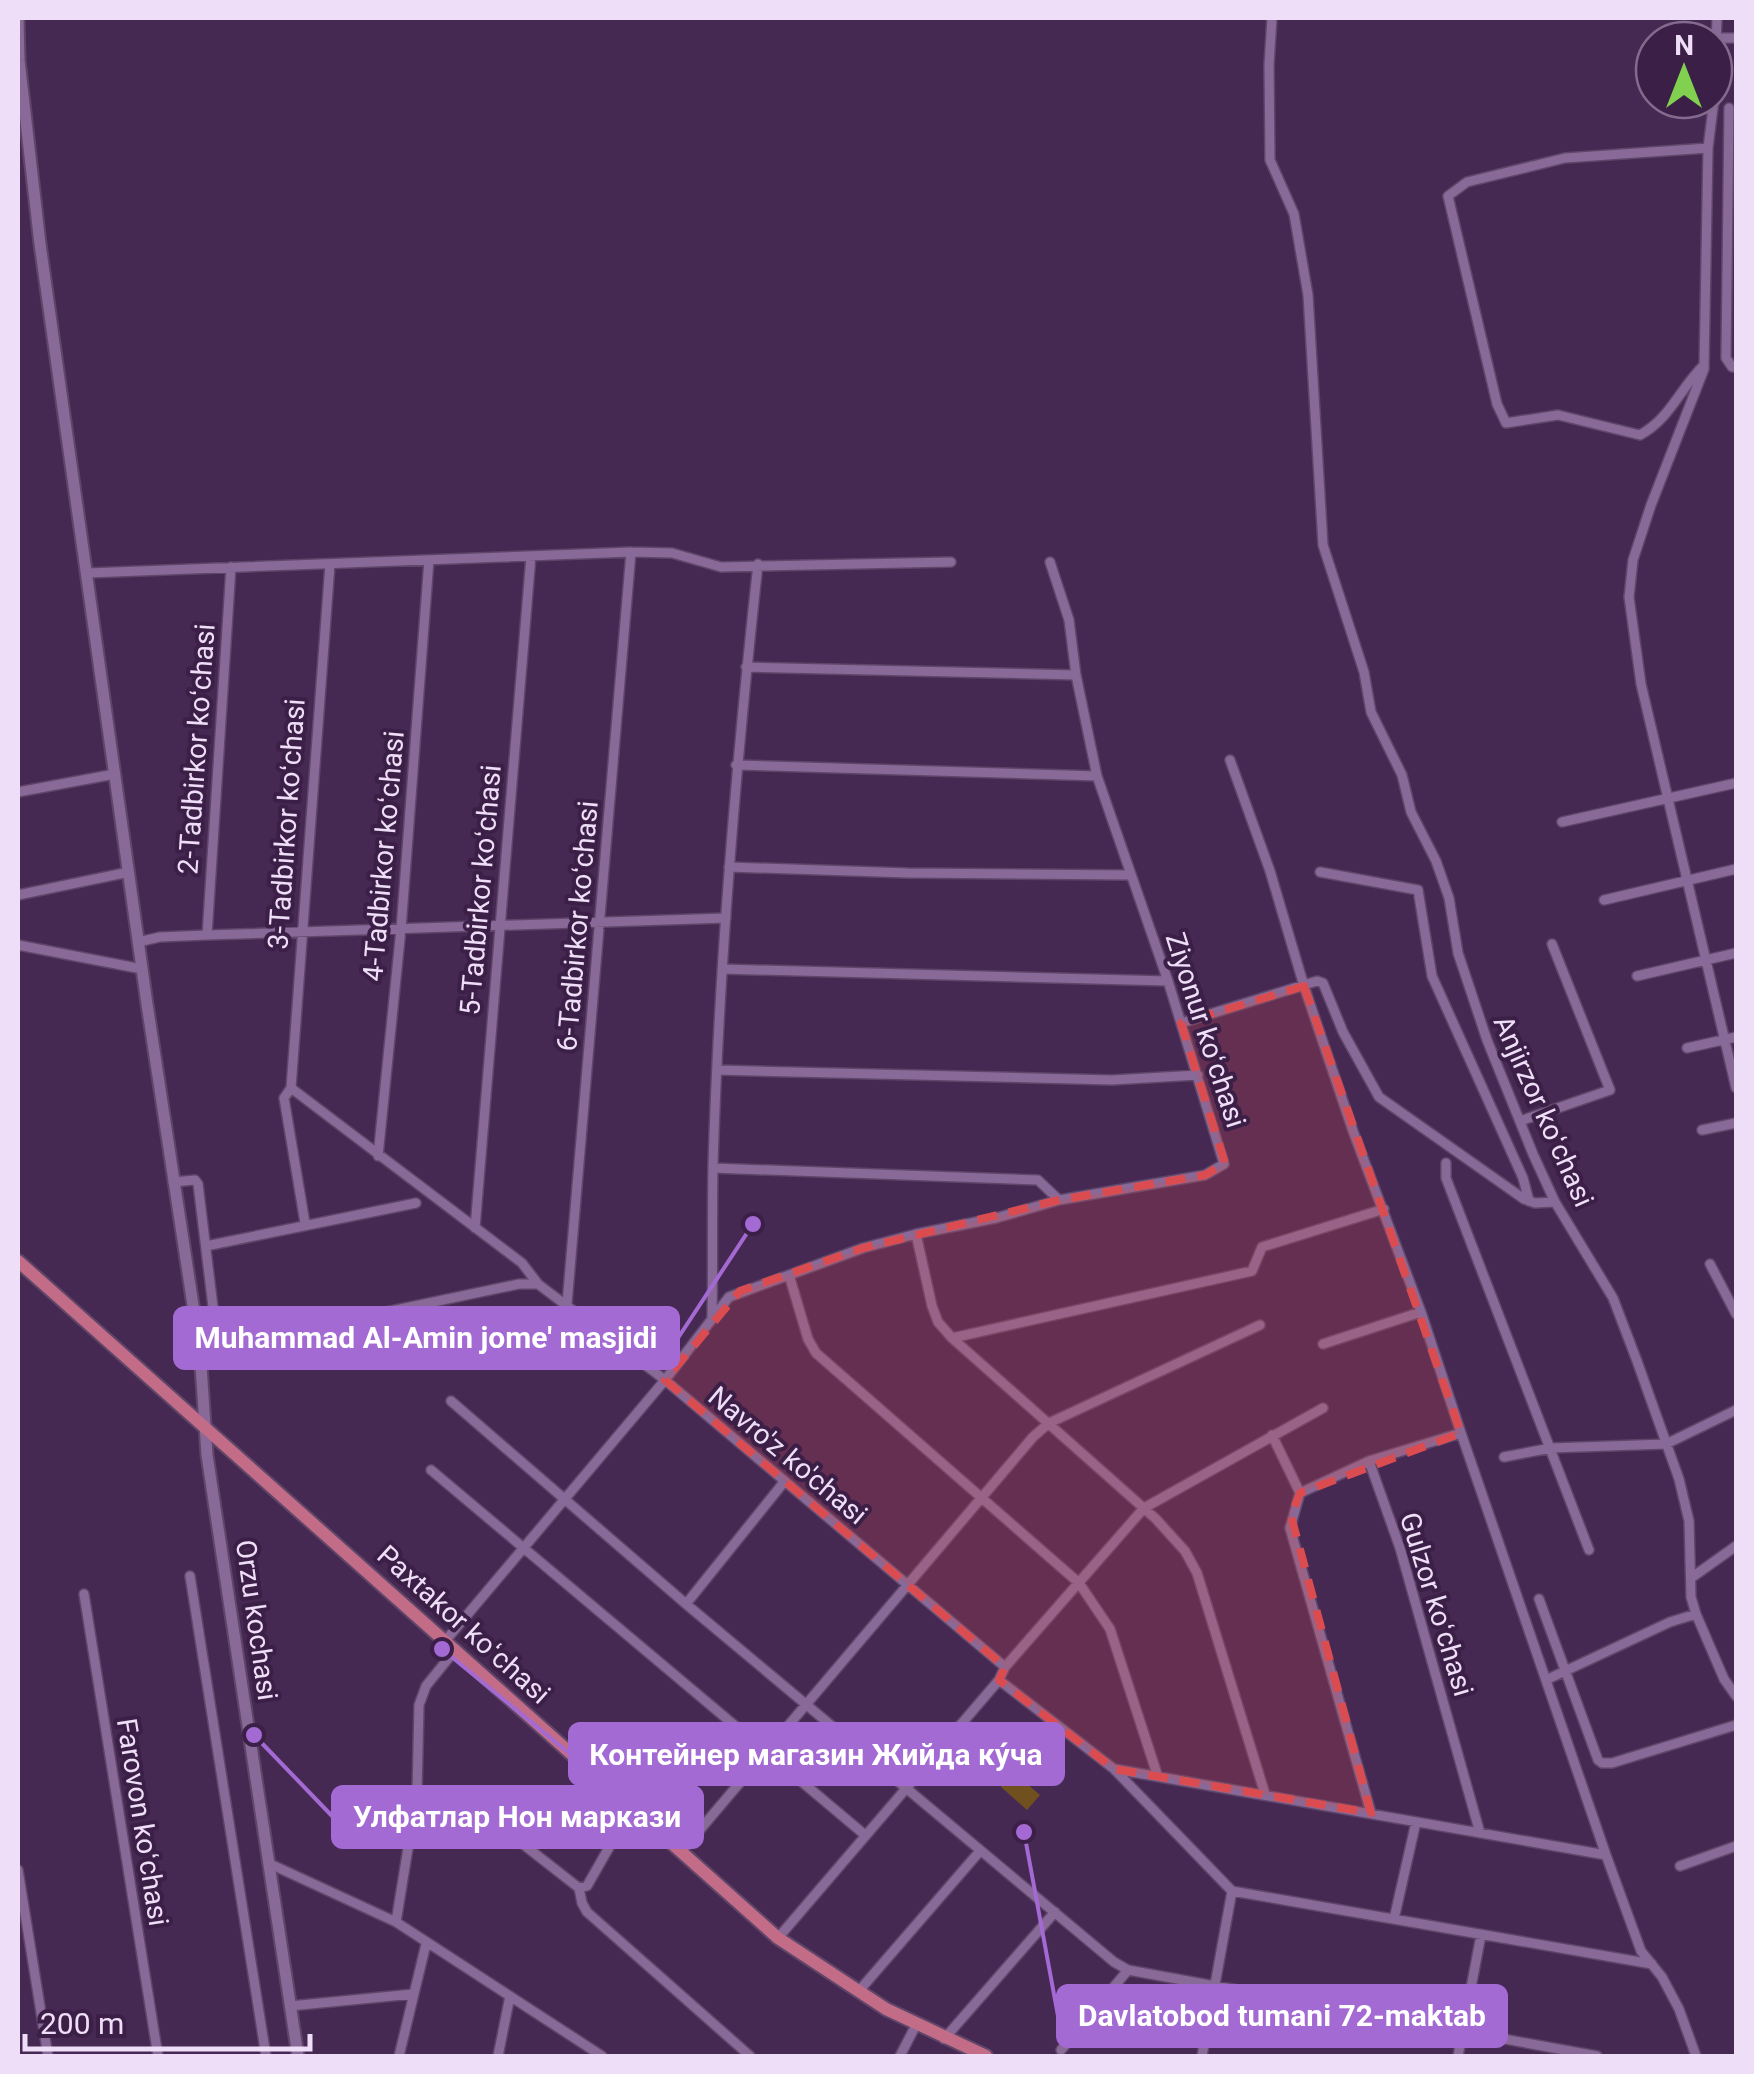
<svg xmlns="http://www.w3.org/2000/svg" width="1754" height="2074" font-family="Roboto,sans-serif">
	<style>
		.green { fill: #70501e }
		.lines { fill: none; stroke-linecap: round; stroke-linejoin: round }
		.minor-casing { stroke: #5f4669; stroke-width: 12 }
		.secondary-casing { stroke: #5f4669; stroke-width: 15 }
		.primary-casing { stroke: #5f4669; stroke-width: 16 }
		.minor { stroke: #896997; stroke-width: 9 }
		.secondary { stroke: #896997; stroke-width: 11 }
		.primary { stroke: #c36c87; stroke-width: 12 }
		.marked { fill: #db4c51; fill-opacity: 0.2; stroke: #db4c51; stroke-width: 8; stroke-dasharray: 20 12; stroke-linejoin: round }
		.labels { text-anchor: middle; stroke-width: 8; stroke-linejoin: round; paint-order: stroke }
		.street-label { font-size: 28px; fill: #efdef7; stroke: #3b1f47 }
		.leader { fill: none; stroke: #a46ad3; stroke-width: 4 }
		.callout-dot { fill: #a46ad3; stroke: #3b1f47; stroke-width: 4 }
		.callout { fill: #a46ad3; stroke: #a46ad3; stroke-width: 4 }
		.callout-label { font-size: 30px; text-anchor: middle; font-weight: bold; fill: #fff }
	</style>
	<rect width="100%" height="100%" fill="#462952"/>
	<!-- green -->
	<path class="green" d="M1013 1772 1040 1795 1027 1810 1001 1787Z"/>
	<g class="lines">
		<defs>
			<path id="minor" d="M1272 18 1269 65 1270 160 1294 214 1308 295 1323 545 1364 672 1371 712 1402 775 1411 812 1436 861 1449 898 1458 953 1487 1040 1533 1154 1555 1202 1613 1298 1637 1361 1679 1479 1689 1521 1691 1597 1696 1614 1724 1679 1736 1696
				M1717 38H1736
				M1714 96 1717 18
				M1714 100 1708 148 1704 369 1651 505 1633 560 1629 597 1641 684 1736 1088
				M1729 108 1726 358 1732 367H1736
				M1704 365C1680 388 1671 418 1640 435L1558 415 1506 423 1497 404 1448 196 1467 182 1565 158 1708 148
				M88 573 631 552 672 553 721 567 951 562
				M746 667 1076 675
				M1230 760 1270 871 1304 986 1353 1131 1421 1312 1461 1433 1369 1461
				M736 765 1097 776
				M18 792 115 774
				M1562 822 1736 783
				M729 867 908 873 1129 875
				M1320 872 1418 890 1432 976 1523 1178 1529 1201
				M18 895 129 872
				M1604 900 1736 869
				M207 935 231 567
				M138 942 160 937 207 935 726 918
				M18 945 142 969
				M722 969 1168 981
				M1637 976 1736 953
				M1181 1023 1317 981 1323 983 1343 1032 1379 1097 1524 1199 1535 1203 1555 1202
				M1687 1048 1736 1037
				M717 1070 1112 1080 1198 1075
				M291 1088 522 1263 538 1284 665 1380 1005 1667
				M1520 1121 1610 1090 1552 944
				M1702 1130 1736 1123
				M378 1156 401 929 429 560
				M1446 1163V1178L1589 1550
				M713 1168 1038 1180 1059 1200
				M173 1182 195 1180 198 1184 218 1348
				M305 1223 284 1098 291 1088 330 564
				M475 1228 531 556
				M916 1234 932 1306 938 1322 952 1338 1156 1519 1185 1551 1197 1573 1265 1794
				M206 1246 416 1203
				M1710 1264 1736 1314
				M789 1275 808 1339 816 1353 1079 1583 1110 1629 1157 1774
				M567 1304 631 552
				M712 1318C713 1267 712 1216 713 1165 719 964 736 764 758 564
				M952 1338 1252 1271 1262 1247 1384 1209
				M1323 1344 1421 1312
				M200 1351 519 1284H538
				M451 1401 686 1604 1114 1962 1128 1970 1597 2056
				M1461 1433 1606 1855
				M1272 1435 1300 1493 1290 1528 1371 1813
				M1504 1457 1551 1448 1666 1444 1736 1410
				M431 1470 865 1835
				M1300 1493 1369 1461 1400 1548 1480 1833
				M190 1576 266 2056
				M1691 1578 1736 1546
				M84 1594 158 2056
				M1539 1599 1598 1760 1602 1763H1612L1736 1725
				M686 1604 784 1482
				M446 1640 665 1380 729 1297 863 1248 916 1234 996 1218 1059 1200 1205 1175 1224 1164 1168 981 1097 776 1076 675 1069 620 1050 562
				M1548 1679 1670 1622 1696 1614
				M999 1680 1114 1769 1232 1891
				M1114 1769 1606 1855 1641 1951 1662 1977 1679 2009 1696 2056
				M469 1802 579 1888 587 1886 631 1809
				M681 1852 1033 1437 1049 1423 1260 1325
				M268 1863 396 1922 602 2056
				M1680 1866 1736 1846
				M18 1870 48 2056
				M579 1888 582 1903 587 1912 750 2056
				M1232 1891 1652 1964
				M1394 1919 1416 1822
				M396 1922 417 1793 419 1705 426 1686 456 1649
				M778 1938 999 1680 1005 1667 1144 1508 1323 1408
				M858 1992 980 1851
				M290 2006 413 1994
				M944 2039 1055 1912
				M1061 2050 1128 1970
				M399 2056 426 1944
				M498 2056 510 1996
				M900 2056 916 2025
				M1202 2056 1232 1891
				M1458 2056 1481 1935"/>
			<path id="secondary" d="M18 18 19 60 40 244 147 1004 200 1351 207 1455 298 2056"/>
			<path id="primary" d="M18 1261 778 1938 886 2009 986 2056"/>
		</defs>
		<!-- minor casing -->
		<use href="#minor" class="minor-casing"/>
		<!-- secondary casing -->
		<use href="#secondary" class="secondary-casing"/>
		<!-- primary casing -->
		<use href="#primary" class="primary-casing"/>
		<!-- minor -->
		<use href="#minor" class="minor"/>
		<!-- secondary -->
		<use href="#secondary" class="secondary"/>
		<!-- primary -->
		<use href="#primary" class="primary"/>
	</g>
	<!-- marked area -->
	<path class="marked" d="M1304 986 1461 1433 1300 1493 1291 1516 1371 1813 1114 1769 999 1680 1005 1667 665 1380 740 1291 863 1248 1059 1200 1205 1175 1225 1163 1181 1023Z"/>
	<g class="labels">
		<!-- street labels -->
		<g class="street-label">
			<text transform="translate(196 749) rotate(-86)" y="10">2-Tadbirkor koʻchasi</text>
			<text transform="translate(286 824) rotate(-86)" y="10">3-Tadbirkor koʻchasi</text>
			<text transform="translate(383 856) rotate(-85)" y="10">4-Tadbirkor koʻchasi</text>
			<text transform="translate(480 890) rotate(-85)" y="10">5-Tadbirkor koʻchasi</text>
			<text transform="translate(577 926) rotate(-85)" y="10">6-Tadbirkor koʻchasi</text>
			<text transform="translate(1206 1030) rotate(72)" y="10">Ziyonur koʻchasi</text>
			<text transform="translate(1544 1111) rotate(66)" y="10">Anjirzor koʻchasi</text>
			<text transform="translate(788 1455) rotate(40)" y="10">Navro'z ko'chasi</text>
			<text transform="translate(1437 1604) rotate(73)" y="10">Gulzor koʻchasi</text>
			<text transform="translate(257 1620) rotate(82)" y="10">Orzu kochasi</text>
			<text transform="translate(464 1624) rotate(42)" y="10">Paxtakor koʻchasi</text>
			<text transform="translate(143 1822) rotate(81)" y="10">Farovon koʻchasi</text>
		</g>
	</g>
	<!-- callouts -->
	<path class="leader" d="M753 1224L678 1338M442 1649L570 1754M254 1735L333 1817M1024 1832L1058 2016"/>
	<g class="callout-dot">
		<circle cx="753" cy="1224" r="10"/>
		<circle cx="442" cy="1649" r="10"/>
		<circle cx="254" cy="1735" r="10"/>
		<circle cx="1024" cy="1832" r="10"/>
	</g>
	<g class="callout">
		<rect x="175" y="1308" width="503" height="60" rx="10"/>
		<rect x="570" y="1724" width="493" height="60" rx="10"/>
		<rect x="333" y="1787" width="369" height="60" rx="10"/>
		<rect x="1058" y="1986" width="448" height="60" rx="10"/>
	</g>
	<g class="callout-label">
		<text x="426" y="1348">Muhammad Al-Amin jome' masjidi</text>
		<text x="816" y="1765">Контейнер магазин Жийда ку́ча</text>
		<text x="517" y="1827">Улфатлар Нон маркази</text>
		<text x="1282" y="2026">Davlatobod tumani 72-maktab</text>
	</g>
	<!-- border -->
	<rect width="1754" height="2074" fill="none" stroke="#efdef7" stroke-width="40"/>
	<!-- north arrow -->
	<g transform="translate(1684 70)"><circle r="48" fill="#3b1f47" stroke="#836b8d" stroke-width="2.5"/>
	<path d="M0-8L18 38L0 25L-18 38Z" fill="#81d050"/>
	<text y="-15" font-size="28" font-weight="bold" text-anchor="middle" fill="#efdef7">N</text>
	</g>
	<!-- scale -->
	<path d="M25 2034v15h285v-15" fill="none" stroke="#efdef7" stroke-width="5"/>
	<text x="40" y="2034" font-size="30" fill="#efdef7" stroke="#3b1f47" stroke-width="8" paint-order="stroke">200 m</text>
</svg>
